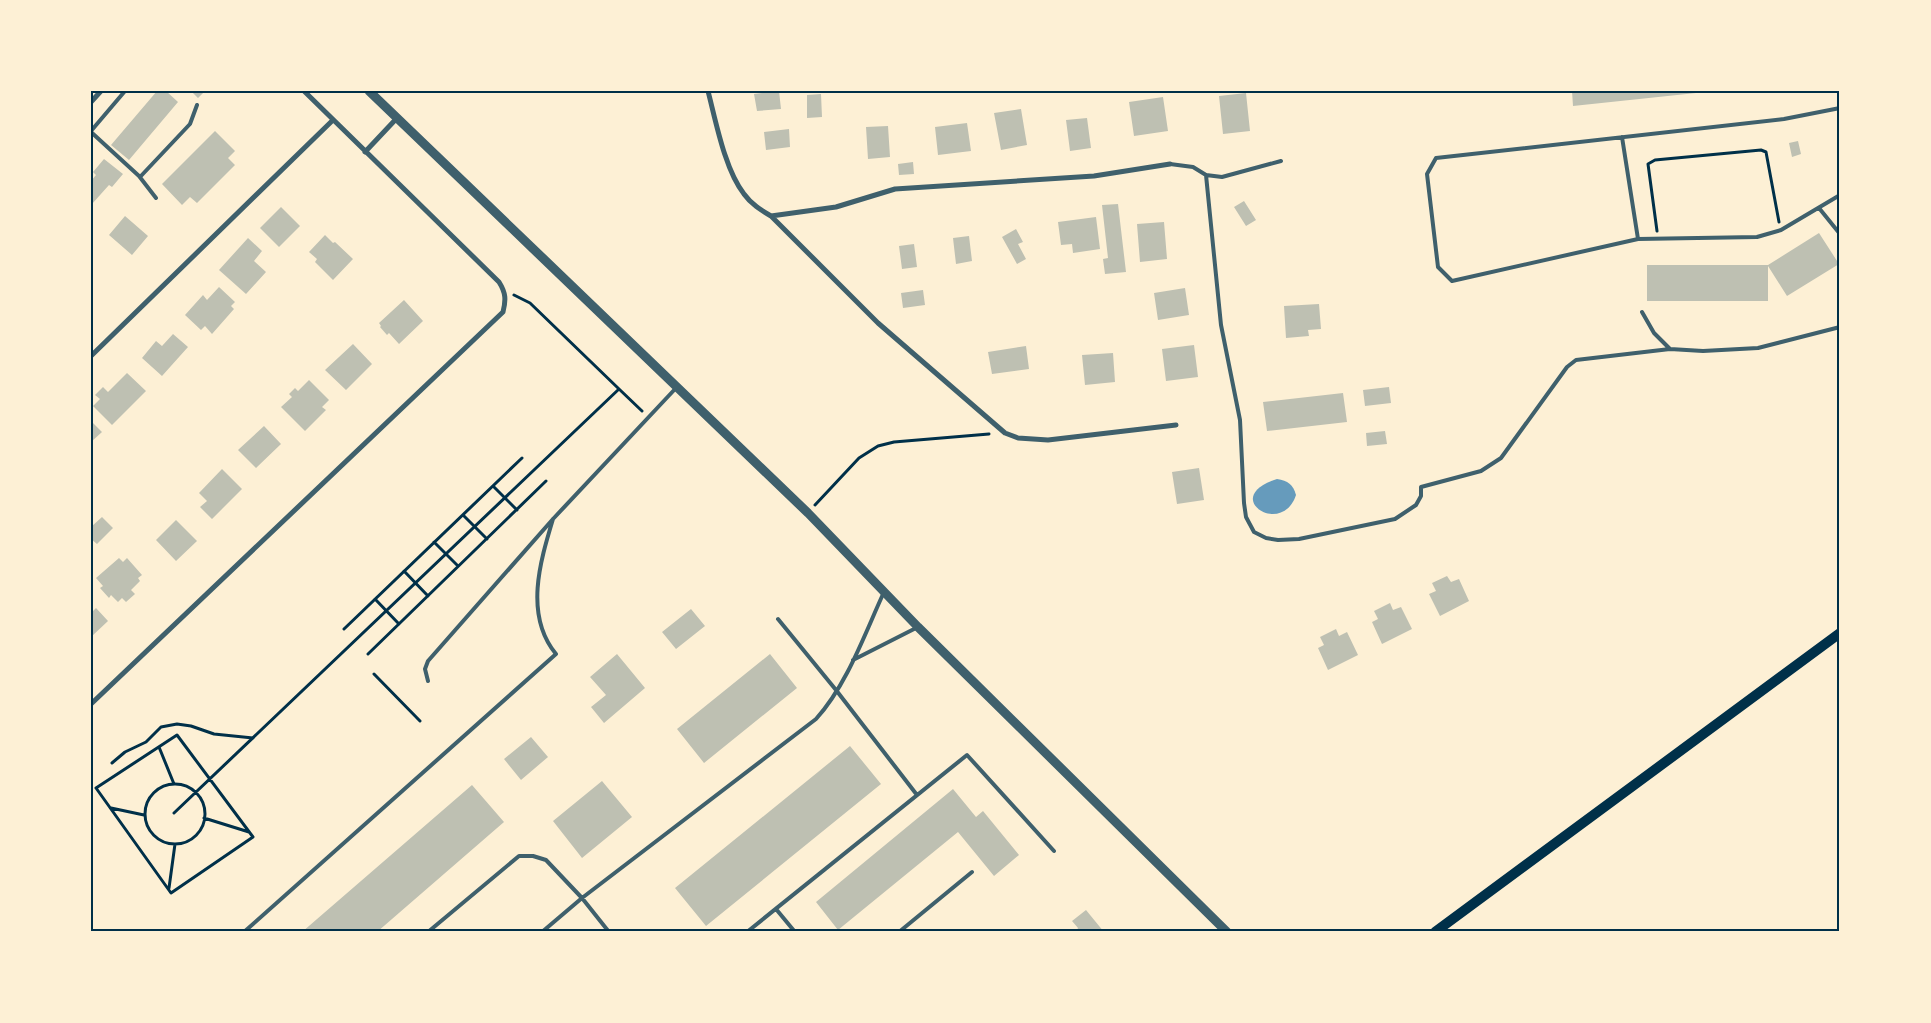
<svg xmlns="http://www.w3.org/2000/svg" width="1931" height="1023" font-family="'Source Sans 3',sans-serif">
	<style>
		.water { fill: #669bbc }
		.building { fill: #bec0b2 }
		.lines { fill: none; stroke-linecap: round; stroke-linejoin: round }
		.path { stroke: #003049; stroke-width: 3 }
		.service { stroke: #3f606c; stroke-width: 4 }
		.minor { stroke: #3f606c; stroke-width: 5 }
		.tertiary { stroke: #3f606c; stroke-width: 9 }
		.secondary { stroke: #003049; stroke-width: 10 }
		.neatline { fill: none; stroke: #003049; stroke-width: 2 }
	</style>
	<rect width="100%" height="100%" fill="#fdf0d5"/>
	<!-- water -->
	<path class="water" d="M1277 479C1288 481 1293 484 1296 495 1282 538 1219 497 1277 479Z"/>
	<!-- building -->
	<path class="building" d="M157 91H166L178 102 129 160 111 145Z
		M191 91H205L198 98Z
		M779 91 781 109 757 111 754 94Z
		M1572 91H1696V93L1573 106Z
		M1246 93 1250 131 1223 134 1219 96Z
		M821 94 822 117 807 118V95Z
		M1163 97 1168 131 1134 136 1129 102Z
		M1021 109 1027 145 1001 150 994 113Z
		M1087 118 1091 148 1070 151 1066 120Z
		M967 123 971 151 938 155 935 127Z
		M888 126 890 157 868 159 866 127Z
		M789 129 790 147 766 150 764 132Z
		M215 131 235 151 228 158 235 165 197 203 190 197 182 205 162 184Z
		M1798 141 1801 154 1792 157 1789 143Z
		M104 159 123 174 112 187 109 185 92 204 91 181 96 175 93 172Z
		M913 162 914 174 899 175 898 164Z
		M1244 201 1256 220 1246 226 1234 207Z
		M1118 204 1126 272 1105 274 1103 259 1108 258 1102 205Z
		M281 207 300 226 279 247 260 228Z
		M125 216 148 236 132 255 109 235Z
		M1096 217 1100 249 1073 253 1072 244 1061 245 1058 222Z
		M1164 222 1167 259 1140 262 1137 224Z
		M1016 229 1023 242 1018 244 1026 259 1017 264 1002 237Z
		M1819 233 1839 264 1787 296 1768 266V301H1647V265H1768Z
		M325 235 333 243 335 242 353 259 333 280 315 262 317 259 309 252Z
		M969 236 972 261 956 264 953 238Z
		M248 238 262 251 254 261 266 272 246 294 219 270Z
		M914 244 917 267 902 269 899 246Z
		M219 287 235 302 231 306 234 309 212 334 205 326 201 330 185 315 203 295 207 300Z
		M1185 288 1189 315 1158 320 1154 293Z
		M923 290 925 305 903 308 901 293Z
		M404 300 423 321 399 344 389 333 387 335 380 327 381 326 379 323Z
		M1319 304 1321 329 1308 330 1309 336 1286 338 1284 306Z
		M173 334 188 347 162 376 142 358 156 341 162 346Z
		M353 344 372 364 346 390 325 370Z
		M1194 345 1198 377 1166 381 1162 349Z
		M1026 346 1029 369 992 374 988 352Z
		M1113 353 1115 382 1085 385 1082 355Z
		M127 373 146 391 112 425 93 406 100 399 95 395 103 387 108 392Z
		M309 380 329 400 322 407 326 410 305 431 281 407 292 397 289 394 295 388 298 391Z
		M1389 387 1391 403 1365 406 1363 390Z
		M1343 393 1347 422 1267 431 1263 402Z
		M91 421 102 432 91 442Z
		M264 426 281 444 256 468 238 450Z
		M1385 431 1387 444 1367 446 1366 433Z
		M1199 468 1204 500 1177 504 1172 472Z
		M222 469 242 489 212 519 200 507 207 501 199 493Z
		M102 517 113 528 97 544 91 539V527Z
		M176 520 197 541 176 561 156 540Z
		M119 558 123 562 127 558 142 575 138 578 140 581 131 590 135 594 126 602 122 598 118 602 111 595 109 598 100 588 103 586 96 578Z
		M1447 576 1451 582 1459 579 1469 601 1440 616 1429 594 1436 591 1432 583Z
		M1390 603 1393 610 1401 607 1412 629 1382 644 1372 622 1378 619 1374 611Z
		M96 608 108 621 91 637V613Z
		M691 609 705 626 676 649 662 632Z
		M1336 629 1339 636 1347 632 1358 655 1328 670 1318 648 1324 645 1320 637Z
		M617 654 645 688 604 723 591 707 606 695 590 677Z
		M770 654 797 688 704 763 677 729Z
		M531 737 548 757 521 780 504 759Z
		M850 746 881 784 706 926 675 888Z
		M602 781 632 817 582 858 553 821Z
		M472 785 504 822 377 932H302Z
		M953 789 976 817 983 811 1019 855 994 876 958 832 838 930 816 902Z
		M1086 910 1104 932H1076L1078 928 1072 921Z"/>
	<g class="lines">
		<!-- path -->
		<path class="path" d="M1657 231 1648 164 1655 160 1761 150 1766 152 1779 222
			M514 295 530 303 619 389
			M493 486 517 510
			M815 505 859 458 878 446 894 442 989 434
			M463 515 487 539
			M434 542 458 566
			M404 571 428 596
			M375 599 399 624
			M344 629 522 458
			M368 654 546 481
			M374 674 420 721
			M177 735 253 837 171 893 96 788Z
			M159 747 174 784
			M112 763 125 752 146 742 161 727 177 724 191 726 214 734 253 738
			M145 814a30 30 0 1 1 60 0a30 30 0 1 1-60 0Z
			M111 808 144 815
			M174 813 619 389 642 411
			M204 818 249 832
			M169 888 175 844"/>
		<!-- service -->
		<path class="service" d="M1840 108 1784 119 1436 158 1427 174 1438 267 1452 281 1638 239 1757 237 1781 230 1840 195
			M91 131 125 91
			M91 132 139 176 156 198
			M1622 137 1638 239
			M1170 164 1193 167 1206 175 1221 325 1240 420 1244 503 1246 517 1254 532 1266 538 1278 540 1299 539 1395 519 1416 505 1421 496V487L1481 471 1501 458 1567 367 1576 360 1670 349
			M1206 175 1222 177 1281 161
			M140 177 190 124 197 105
			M1819 208 1840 234
			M1642 312 1654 333 1670 349 1703 351 1758 348 1840 327
			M778 619 836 690 917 795
			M853 660 918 627
			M428 681 425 669 428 661 553 519 676 388
			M776 909 795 932
			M244 932 556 654C524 615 540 562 553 519
			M428 932 519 856H533L546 860 582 898 816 719C847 685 865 633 884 592
			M542 932 582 898 609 932
			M747 932 967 755 1054 851
			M899 932 972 872"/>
		<!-- minor -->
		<path class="minor" d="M708 91C716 122 725 170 744 194 751 204 761 210 771 216L878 323 1005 433 1018 438 1048 440 1176 425
			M91 102 101 91
			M365 152 397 118
			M771 216 836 207 895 189 1094 176 1170 164
			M91 356 333 120
			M91 704 503 312C506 300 506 293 499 282L304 91"/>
		<!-- tertiary -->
		<path class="tertiary" d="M369 91 808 513 918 627 1227 932"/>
		<!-- secondary -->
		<path class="secondary" d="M1435 932 1840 633"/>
	</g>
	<!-- border -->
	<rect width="1931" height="1023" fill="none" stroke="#fdf0d5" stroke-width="185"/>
	<rect x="92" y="92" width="1746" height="838" class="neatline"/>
</svg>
